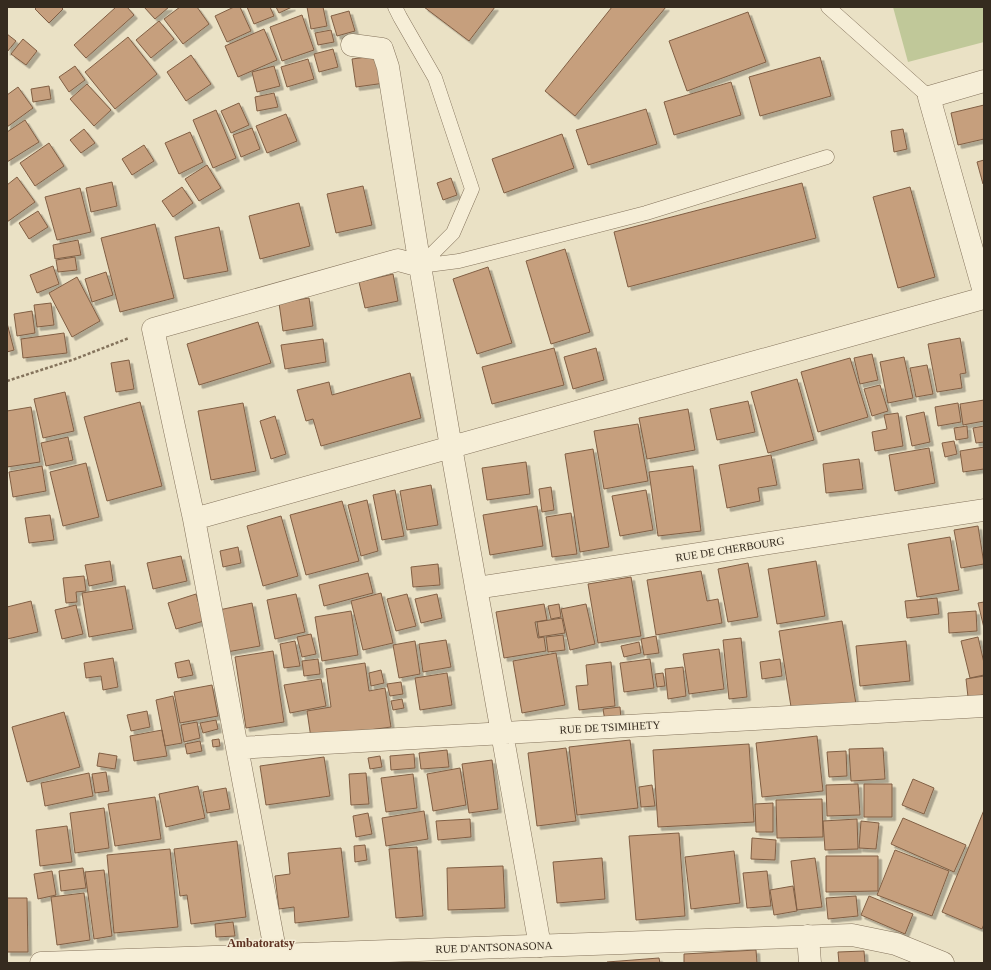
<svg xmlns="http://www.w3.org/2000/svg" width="991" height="970" font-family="Georgia,serif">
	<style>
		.green { fill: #c0c899 }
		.building { fill: #c69f7d; stroke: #815f44; filter: url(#shadow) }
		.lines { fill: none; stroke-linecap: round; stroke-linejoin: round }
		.service-casing { stroke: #84735c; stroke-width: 15 }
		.minor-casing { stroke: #84735c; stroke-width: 23 }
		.tertiary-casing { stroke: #84735c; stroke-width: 23 }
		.path { stroke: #84735c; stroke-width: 2.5; stroke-dasharray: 3 2; stroke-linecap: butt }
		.service { stroke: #f6eed7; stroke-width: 14 }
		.minor { stroke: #f6eed7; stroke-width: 22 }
		.tertiary { stroke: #f6eed7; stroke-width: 22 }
		.labels { text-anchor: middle; stroke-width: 3; stroke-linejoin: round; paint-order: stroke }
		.street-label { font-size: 11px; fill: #352b1f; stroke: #f3ebd4 }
		.neighbourhood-label { font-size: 12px; font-weight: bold; fill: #5e3222; stroke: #f3ebd4 }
	</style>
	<defs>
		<filter id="shadow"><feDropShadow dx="3.5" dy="3.5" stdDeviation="0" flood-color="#0004"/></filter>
	</defs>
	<rect width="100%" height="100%" fill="#eae1c5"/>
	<!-- green -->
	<path class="green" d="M893 7H984V42L908 62Z"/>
	<!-- building -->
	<path class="building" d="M37 7H61L63 9 49 23 35 9Z
		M116 7H127L134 15 86 58 74 45Z
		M144 7H169L155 19Z
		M180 7H197L209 24 183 44 164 19Z
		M234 7H240L251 31 227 42 215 16Z
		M247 7H270L274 16 254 24Z
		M276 7H292L279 13Z
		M307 7H323L327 26 311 29Z
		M424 7H495L469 41Z
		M612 7H666L575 116 545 91Z
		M349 11 355 31 337 36 331 16Z
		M748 12 766 62 687 91 669 41Z
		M302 15 314 50 282 61 270 27Z
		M159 21 174 39 151 58 136 40Z
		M264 29 277 60 238 77 225 46Z
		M331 30 334 42 318 45 315 33Z
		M7 34 16 41 7 52Z
		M128 37 157 74 115 109 85 72Z
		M23 39 37 51 26 65 11 54Z
		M333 49 338 67 319 72 314 54Z
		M191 55 211 84 186 101 167 72Z
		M381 55 385 83 356 87 352 59Z
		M820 57 831 96 760 116 749 77Z
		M308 59 314 79 287 87 281 67Z
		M75 66 85 80 69 92 59 77Z
		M274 66 280 86 257 92 252 72Z
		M731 82 741 115 674 135 664 102Z
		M87 84 111 110 94 126 70 99Z
		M49 86 51 99 33 102 31 89Z
		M18 87 33 108 7 127V95Z
		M274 93 278 107 257 111 255 97Z
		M239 103 249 125 231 133 221 111Z
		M984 105V139L958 145 951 113Z
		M646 109 657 144 588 165 576 130Z
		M216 110 236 158 213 168 193 120Z
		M286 114 297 141 267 153 256 126Z
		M25 120 39 142 7 162V132Z
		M252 128 260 149 241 157 233 135Z
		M84 129 95 143 81 153 70 140Z
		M903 129 907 149 894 152 891 131Z
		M190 132 203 162 179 174 165 143Z
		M562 134 574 168 504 193 492 159Z
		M49 143 64 166 35 186 20 163Z
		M144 145 154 161 132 175 122 159Z
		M984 160V183L983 184 977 162Z
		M207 165 221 188 199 201 185 179Z
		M17 177 35 202 7 222V185Z
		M451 178 457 195 443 200 437 183Z
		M112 182 117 206 91 212 86 188Z
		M802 183 816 238 628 287 614 232Z
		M363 186 372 225 336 233 327 194Z
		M182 187 193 203 173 217 162 201Z
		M910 187 935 277 898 288 873 197Z
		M80 188 91 232 57 240 45 197Z
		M299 203 310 246 260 259 249 216Z
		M38 211 48 227 29 239 19 223Z
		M155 224 174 298 120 312 101 238Z
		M219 227 228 271 184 279 175 237Z
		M78 240 81 255 55 259 53 245Z
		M565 249 590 332 551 344 526 261Z
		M75 257 77 270 58 272 56 260Z
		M53 266 59 284 37 293 30 275Z
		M488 267 512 343 477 354 453 279Z
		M106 272 113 295 92 302 85 279Z
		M393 274 398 301 365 308 359 282Z
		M77 277 100 321 72 337 49 293Z
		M309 298 313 326 283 331 279 303Z
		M51 303 54 325 37 327 34 305Z
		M32 311 35 333 17 336 14 314Z
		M258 322 271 363 199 385 187 344Z
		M7 323 14 350 7 352Z
		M64 333 67 353 23 358 21 339Z
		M960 338 966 373 960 374 962 388 937 392 928 344Z
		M323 339 326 362 285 369 281 345Z
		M554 348 564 385 492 404 482 367Z
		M596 348 604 380 573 389 564 357Z
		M872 354 878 380 860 384 854 358Z
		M904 357 913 398 888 403 880 362Z
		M850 358 868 417 818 432 801 372Z
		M129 360 134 389 116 392 111 363Z
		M927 365 933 394 916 397 910 368Z
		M410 373 421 418 321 446 313 419 306 421 297 390 329 382 332 395Z
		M797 379 814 440 768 453 751 392Z
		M880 385 888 411 872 416 864 389Z
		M65 392 74 431 43 438 34 399Z
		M984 400V421L963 425 960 404Z
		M748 401 755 432 717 440 710 409Z
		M140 402 162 486 107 501 84 417Z
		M243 403 256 471 211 480 198 411Z
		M958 403 961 422 938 426 935 407Z
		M31 407 40 462 7 467V411Z
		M688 409 695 450 647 459 639 418Z
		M924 412 930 442 912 446 906 416Z
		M898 413 903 446 875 451 872 432 887 429 884 415Z
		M275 416 286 454 271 459 260 421Z
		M638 424 648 481 604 489 594 431Z
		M967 426 968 438 956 440 954 428Z
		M984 426V442L976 443 973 428Z
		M68 437 73 460 46 466 41 443Z
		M954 441 957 454 945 457 942 443Z
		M984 447V469L963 472 960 451Z
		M929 448 935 483 895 491 889 455Z
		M593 449 609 547 580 552 565 454Z
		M771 455 777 485 758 488 760 501 727 508 719 465Z
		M859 459 863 489 826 493 823 464Z
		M526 462 530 494 487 500 482 468Z
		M86 463 99 517 63 526 50 472Z
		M42 466 46 491 13 497 9 472Z
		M693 466 701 531 658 536 649 472Z
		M431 485 438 525 407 530 400 491Z
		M551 487 554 510 542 512 539 489Z
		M395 490 404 536 382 540 373 495Z
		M646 490 653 530 620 536 612 496Z
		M367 500 378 551 361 556 348 505Z
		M342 501 359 561 306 575 290 515Z
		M537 506 543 546 490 555 483 515Z
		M571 513 577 554 552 557 546 517Z
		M50 515 54 540 29 543 25 518Z
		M281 516 298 576 263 586 247 526Z
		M978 526 984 564 961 568 954 530Z
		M950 537 959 590 917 597 908 544Z
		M238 547 241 563 223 567 220 551Z
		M181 556 187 581 153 589 147 563Z
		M110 561 113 581 89 586 85 565Z
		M816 561 825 616 777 624 768 569Z
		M748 563 758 617 728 622 718 569Z
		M438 564 440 585 413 587 411 567Z
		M701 571 707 601 718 599 722 623 656 635 647 580Z
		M368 573 373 593 324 606 319 585Z
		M84 576 86 591 76 592 77 602 66 603 63 578Z
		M631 577 641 636 598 643 588 584Z
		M125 586 133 629 89 637 82 593Z
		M381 593 393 643 363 650 351 601Z
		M196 594 204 621 176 629 168 603Z
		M296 594 305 632 275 639 267 600Z
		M407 594 416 626 396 631 387 599Z
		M437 594 442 618 421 623 415 599Z
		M937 598 939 614 907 618 905 601Z
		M31 601 38 632 7 639V607Z
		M984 602V628L978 603Z
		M252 603 260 646 227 652 219 610Z
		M544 604 547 620 535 622 538 638 544 637 546 651 504 658 496 612Z
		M559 604 561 617 551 619 548 606Z
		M586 604 595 644 570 650 561 609Z
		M76 605 83 634 62 639 55 610Z
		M351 611 358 655 322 661 315 617Z
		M976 611 977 631 949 633 948 613Z
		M562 618 565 633 539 637 537 622Z
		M842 621 856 704 792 713 779 631Z
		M311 634 316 654 302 657 297 637Z
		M563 635 565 650 548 652 546 637Z
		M656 636 659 653 644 655 641 639Z
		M978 637 984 663V675L970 678 961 641Z
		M741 638 747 697 729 699 723 640Z
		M446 640 451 667 423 672 419 644Z
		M295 641 300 666 284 668 280 644Z
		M415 641 420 674 399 678 393 645Z
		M906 641 910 681 860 686 856 646Z
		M639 642 641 653 624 657 621 646Z
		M719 649 724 689 689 694 683 654Z
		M273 651 284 722 246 728 235 657Z
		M556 653 565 705 522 713 513 661Z
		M113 658 118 687 103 690 101 676 86 678 84 663Z
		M318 659 320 674 304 676 302 661Z
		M650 659 654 688 624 692 620 663Z
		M780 659 782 676 762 679 760 662Z
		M189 660 193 675 178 678 175 663Z
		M611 662 615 706 579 710 576 686 588 685 586 665Z
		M365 663 369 691 385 688 391 727 311 738 307 711 331 707 326 669Z
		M683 667 686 696 668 699 665 669Z
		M381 670 384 683 371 686 369 673Z
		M447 673 452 705 420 710 415 678Z
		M663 673 665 686 657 687 655 674Z
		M984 676V695L968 697 966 679Z
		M321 679 326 706 290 713 284 685Z
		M401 682 403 694 390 696 387 684Z
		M212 685 218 716 180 723 174 692Z
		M173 696 182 743 165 746 156 700Z
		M402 699 404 708 393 710 391 701Z
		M620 707 621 719 605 721 603 709Z
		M147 711 150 727 131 731 127 715Z
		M64 712 80 767 27 782 12 727Z
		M216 720 218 729 203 733 200 723Z
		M197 722 200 738 184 742 181 725Z
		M162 730 167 756 134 761 130 736Z
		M817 736 823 791 762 797 756 743Z
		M219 739 220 746 213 747 212 740Z
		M630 740 638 808 577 815 569 747Z
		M200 741 202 751 187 754 185 744Z
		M749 744 754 822 658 827 653 750Z
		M566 748 576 821 537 826 528 753Z
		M883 748 885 779 851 781 849 749Z
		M447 750 449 767 421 769 419 753Z
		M846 751 847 776 829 777 827 752Z
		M99 753 117 756 115 769 97 766Z
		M414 754 415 768 391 770 390 756Z
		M380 756 382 767 370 769 368 758Z
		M324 757 330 796 266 805 260 766Z
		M492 760 498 809 469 813 462 764Z
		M460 768 466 805 433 811 427 774Z
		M106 772 109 791 95 793 92 774Z
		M89 773 93 796 45 806 41 783Z
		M366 773 369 804 351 805 349 774Z
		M413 774 417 808 386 812 381 778Z
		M913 779 934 788 924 814 902 805Z
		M858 784 860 815 827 816 826 785Z
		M864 784H892V817H864Z
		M652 785 655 806 641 807 639 787Z
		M198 786 205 818 166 827 159 794Z
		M226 788 230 809 207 813 203 792Z
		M155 797 161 839 115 846 108 804Z
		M822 799 823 837 777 838 776 800Z
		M773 803V832H756L755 804Z
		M104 808 109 848 75 853 70 813Z
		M984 810V924L982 929 942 912Z
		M424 811 428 839 386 846 382 818Z
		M368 813 372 834 356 837 353 816Z
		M903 818 966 845 954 872 891 844Z
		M470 819 471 837 438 840 436 821Z
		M857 819 858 849 825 850 823 821Z
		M861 821 879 823 876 849 859 848Z
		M67 826 72 862 40 866 36 830Z
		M679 833 685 916 636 920 629 836Z
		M752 838 776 840 775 860 751 859Z
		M237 841 246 917 191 924 187 895 180 896 174 849Z
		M365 845 367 860 355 862 354 846Z
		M417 847 423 916 396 918 389 849Z
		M341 848 349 917 295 923 294 907 279 909 275 876 290 874 288 853Z
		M170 849 178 927 114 933 107 855Z
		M895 850 949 871 932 916 877 895Z
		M734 851 740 903 691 909 685 857Z
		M826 856H878V891L826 892Z
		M602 858 605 899 557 903 553 862Z
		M815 858 822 907 797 910 791 861Z
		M503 866 505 908 448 910 447 868Z
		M83 868 86 888 61 891 59 871Z
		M104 870 112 936 94 939 85 872Z
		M52 871 56 895 38 899 34 874Z
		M767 871 771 906 747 908 743 873Z
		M793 886 797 911 774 915 770 890Z
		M84 893 90 940 57 945 51 897Z
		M856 896 858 916 828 919 826 898Z
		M869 896 913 914 905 934 861 915Z
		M7 898H27L28 952H7Z
		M233 922 235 936 216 937 215 924Z
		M756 950 757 963H684V954Z
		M864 951 865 963H839L838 952Z
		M659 958 660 963H607V962Z"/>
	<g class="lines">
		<defs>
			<path id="service" d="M395 7 400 17 435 78 472 189 453 233 420 266
				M828 7 929 97
				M420 266 459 261 646 213 827 157"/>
			<path id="minor" d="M352 45 382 49 388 67 420 266 451 447 540 946
				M984 81 929 97 984 292
				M194 519 984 298
				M476 588 984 510
				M237 748 984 706
				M808 936 810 963
				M276 963V955L194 519 153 329 398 260 420 266"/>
			<path id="tertiary" d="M41 963 852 935 896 944 943 963"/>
		</defs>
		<!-- service casing -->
		<use href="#service" class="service-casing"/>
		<!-- minor casing -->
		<use href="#minor" class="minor-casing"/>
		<!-- tertiary casing -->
		<use href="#tertiary" class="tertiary-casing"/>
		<!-- path -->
		<path class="path" d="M7 381 75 359 129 338"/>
		<!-- service -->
		<use href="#service" class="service"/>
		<!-- minor -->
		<use href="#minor" class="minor"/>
		<!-- tertiary -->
		<use href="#tertiary" class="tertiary"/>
	</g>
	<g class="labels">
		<!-- street labels -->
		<g class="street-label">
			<text transform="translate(730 549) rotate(-9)" y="4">RUE DE CHERBOURG</text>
			<text transform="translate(610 727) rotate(-3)" y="4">RUE DE TSIMIHETY</text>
			<text transform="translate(494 947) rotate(-2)" y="4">RUE D'ANTSONASONA</text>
		</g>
		<!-- neighbourhood labels -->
		<g class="neighbourhood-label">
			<text x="261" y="947">Ambatoratsy</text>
		</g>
	</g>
	<!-- border -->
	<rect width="991" height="970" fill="none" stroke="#352b1f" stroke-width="16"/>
</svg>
